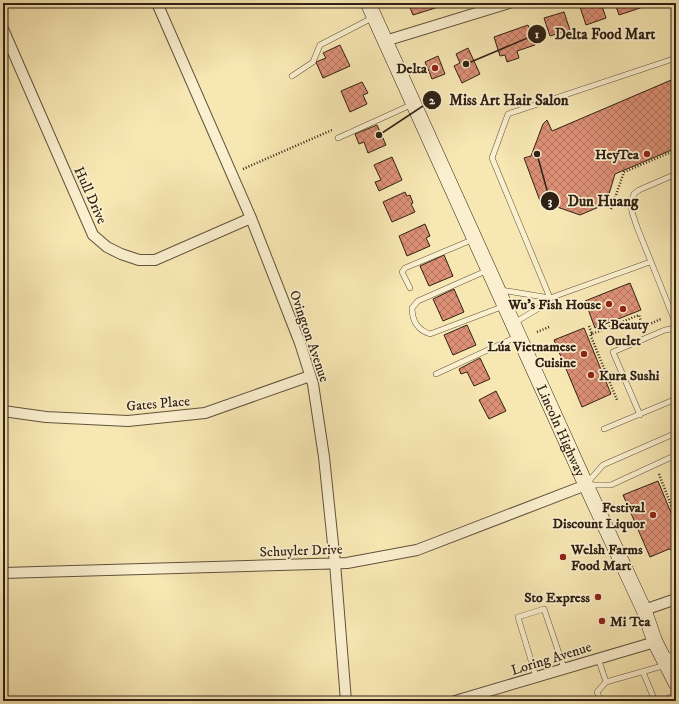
<svg xmlns="http://www.w3.org/2000/svg" width="679" height="704" font-family="'IM FELL DW Pica',serif">
	<style>
		.building { fill: url(#building-cross-hatch); stroke: #2f2114 }
		.lines { fill: none; stroke-linecap: round; stroke-linejoin: round }
		.lane-casing { stroke: #61523c; stroke-width: 6 }
		.street-casing { stroke: #61523c; stroke-width: 12 }
		.secondary-casing { stroke: #2f2114; stroke-width: 16 }
		.path { stroke: #2f2114; stroke-width: 2.5; stroke-dasharray: 1 2; stroke-linecap: butt }
		.lane { stroke: #faefce; stroke-width: 5 }
		.street { stroke: #faefce; stroke-width: 10 }
		.secondary { stroke: #faefce; stroke-width: 15 }
		.poi-dot { fill: #8f2418; stroke: #faefce; stroke-width: 1.5 }
		.labels { text-anchor: middle; stroke-width: 3.5; stroke-linejoin: round; paint-order: stroke }
		.poi-label { font-size: 14px; font-weight: bold; fill: #2f2114; stroke: #faefce; text-anchor: end }
		.street-label { font-size: 14px; fill: #2f2114; stroke: #faefce }
		.leader { fill: none; stroke: #2f2114; stroke-width: 1.5 }
		.callout-dot { fill: #2f2114; stroke: #faefce; stroke-width: 1.5 }
		.mark-label { font-size: 12px; text-anchor: middle; font-weight: bold; fill: #fff }
		.callout-label { font-size: 15px; text-anchor: middle; font-weight: bold; fill: #2f2114; stroke: #faefce; stroke-width: 3.5; stroke-linejoin: round; paint-order: stroke }
	</style>
	<defs>
		<pattern id="building-cross-hatch" width="8" height="8" patternUnits="userSpaceOnUse"><rect width="8" height="8" fill="#dc9076"/><path d="M0 0l8 8M0 8l8-8" fill="none" stroke="#b37560"/></pattern>
	</defs>
	<rect width="100%" height="100%" fill="#f7e7b3"/>
	<filter id="stains"><feTurbulence type="fractalNoise" baseFrequency=".005" numOctaves="4"/><feColorMatrix values="0 0 0 0 .2 0 0 0 0 .09 0 0 0 0 .02 0 0 0 .5 -.17"/></filter>
	<radialGradient id="worn" r=".72"><stop offset=".6" stop-color="#630" stop-opacity="0"/><stop offset="1" stop-color="#630" stop-opacity=".3"/></radialGradient>
	<!-- building -->
	<path class="building" d="M408 3H448V4L413 15Z
		M594 3H601L606 18 586 25 580 7Z
		M615 3H641L643 7 619 15Z
		M564 12 570 30 550 36 544 18Z
		M528 25 535 45 517 51 519 58 507 62 505 55 500 56 494 37Z
		M340 45 350 66 323 78 316 62 326 58 323 53Z
		M468 48 480 74 462 83 454 66 460 63 456 54Z
		M438 56 445 74 432 79 425 62Z
		M676 78V148L615 174 606 204 580 215 540 201 524 158 531 156 543 124 547 120 552 131Z
		M362 82 368 93 363 95 367 104 350 112 341 91Z
		M377 125 386 145 368 153 364 142 359 144 355 134Z
		M392 157 402 180 379 191 375 182 381 180 374 165Z
		M405 192 407 196 410 195 413 203 411 204 415 212 392 222 383 202Z
		M425 224 430 236 426 238 430 246 407 256 399 236Z
		M444 255 453 276 429 286 420 266Z
		M630 283 641 310 595 328 585 301Z
		M454 289 464 312 443 321 433 299Z
		M467 325 476 345 453 355 444 335Z
		M584 328 611 394 582 407 554 340Z
		M480 358 490 379 474 386 467 372 461 374 459 369Z
		M496 391 506 411 489 419 479 400Z
		M658 481 676 525V551L669 549 650 557 623 495Z"/>
	<g class="lines">
		<defs>
			<path id="lane" d="M292 76 313 62 320 45 374 17
				M338 138 413 104
				M676 174 639 190 634 194 631 202 632 212 637 227 676 324
				M488 270 418 301 412 308C412 321 418 330 430 334L504 306
				M410 288 402 272 405 268 474 239
				M501 290 550 298
				M550 298 492 158 508 114 676 58
				M514 323 539 308 550 298 650 262
				M436 374 518 336
				M640 415 613 352 665 330 676 328
				M604 429 676 399
				M588 482 603 465 676 433
				M589 485H611L676 455
				M666 657 676 654
				M598 658 606 682 666 665
				M643 672 655 701
				M536 677 518 617 544 609 564 668
				M601 701 597 692 606 682
				M661 701 676 695"/>
			<path id="street" d="M157 3 251 218 300 343 313 384 324 457 335 563 346 701
				M3 29 93 235 107 247 121 254 139 260H155L251 218
				M385 41 509 3
				M3 411 46 417 128 421 205 413 310 376
				M3 573 347 563 417 550 586 485
				M644 610 676 599
				M455 701 655 642"/>
			<g id="secondary">
				<path id="s1" d="M368 3 586 485 644 610 655 642 676 683"/>
			</g>
		</defs>
		<!-- lane casing -->
		<use href="#lane" class="lane-casing"/>
		<!-- street casing -->
		<use href="#street" class="street-casing"/>
		<!-- secondary casing -->
		<use href="#secondary" class="secondary-casing"/>
		<!-- path -->
		<path class="path" d="M243 169 332 130
			M611 209 624 172 676 150
			M589 326 592 334 639 315 643 327 661 319
			M537 332 549 327
			M592 334H590L617 400
			M659 474 676 518"/>
		<!-- lane -->
		<use href="#lane" class="lane"/>
		<!-- street -->
		<use href="#street" class="street"/>
		<!-- secondary -->
		<use href="#secondary" class="secondary"/>
	</g>
	<!-- markers -->
	<g class="poi-dot">
		<circle cx="435" cy="68" r="4"/>
		<circle cx="647" cy="154" r="4"/>
		<circle cx="609" cy="304" r="4"/>
		<circle cx="623" cy="309" r="4"/>
		<circle cx="584" cy="354" r="4"/>
		<circle cx="591" cy="375" r="4"/>
		<circle cx="653" cy="515" r="4"/>
		<circle cx="563" cy="557" r="4"/>
		<circle cx="598" cy="597" r="4"/>
		<circle cx="602" cy="621" r="4"/>
	</g>
	<g class="labels">
		<!-- poi labels -->
		<g class="poi-label">
			<text x="427" y="73">Delta</text>
			<text x="639" y="159">HeyTea</text>
			<text x="601" y="309">Wu's Fish House</text>
			<text x="623" y="329" text-anchor="middle">K Beauty<tspan x="623" dy="16">Outlet</tspan></text>
			<text x="576" y="351">Lúa Vietnamese<tspan x="576" dy="16">Cuisine</tspan></text>
			<text x="599" y="380" text-anchor="start">Kura Sushi</text>
			<text x="645" y="512">Festival<tspan x="645" dy="16">Discount Liquor</tspan></text>
			<text x="571" y="554" text-anchor="start">Welsh Farms<tspan x="571" dy="16">Food Mart</tspan></text>
			<text x="590" y="602">Sto Express</text>
			<text x="610" y="626" text-anchor="start">Mi Tea</text>
		</g>
		<!-- street labels -->
		<g class="street-label">
			<text transform="translate(91 195) rotate(66)" y="5">Hull Drive</text>
			<text transform="translate(310 336) rotate(71)" y="5">Ovington Avenue</text>
			<text transform="translate(158 403) rotate(-5)" y="5">Gates Place</text>
			<text dy="5" stroke="none"><textPath href="#s1" startOffset="469">Lincoln Highway</textPath></text>
			<text transform="translate(301 550) rotate(-2)" y="5">Schuyler Drive</text>
			<text transform="translate(551 658) rotate(-17)" y="5">Loring Avenue</text>
		</g>
	</g>
	<!-- callouts -->
	<path class="leader" d="M466 64L537 34M379 135L432 100M537 154L550 201"/>
	<g class="callout-dot">
		<circle cx="466" cy="64" r="4"/>
		<circle cx="379" cy="135" r="4"/>
		<circle cx="537" cy="154" r="4"/>
		<circle cx="537" cy="34" r="10"/>
		<circle cx="432" cy="100" r="10"/>
		<circle cx="550" cy="201" r="10"/>
	</g>
	<g class="mark-label">
		<text x="537" y="38">1</text>
		<text x="432" y="104">2</text>
		<text x="550" y="205">3</text>
	</g>
	<g class="callout-label">
		<text x="605" y="39">Delta Food Mart</text>
		<text x="509" y="105">Miss Art Hair Salon</text>
		<text x="603" y="206">Dun Huang</text>
	</g>
	<!-- margin -->
	<rect width="679" height="704" fill="none" stroke="#f7e7b3" stroke-width="16"/>
	<rect x="4" y="4" width="671" height="696" fill="none" stroke="#2f2114" stroke-width="2"/>
	<rect x="8" y="8" width="663" height="688" fill="none" stroke="#2f2114"/>
	<rect width="100%" height="100%" filter="url(#stains)"/>
	<rect width="100%" height="100%" fill="url(#worn)"/>
</svg>
